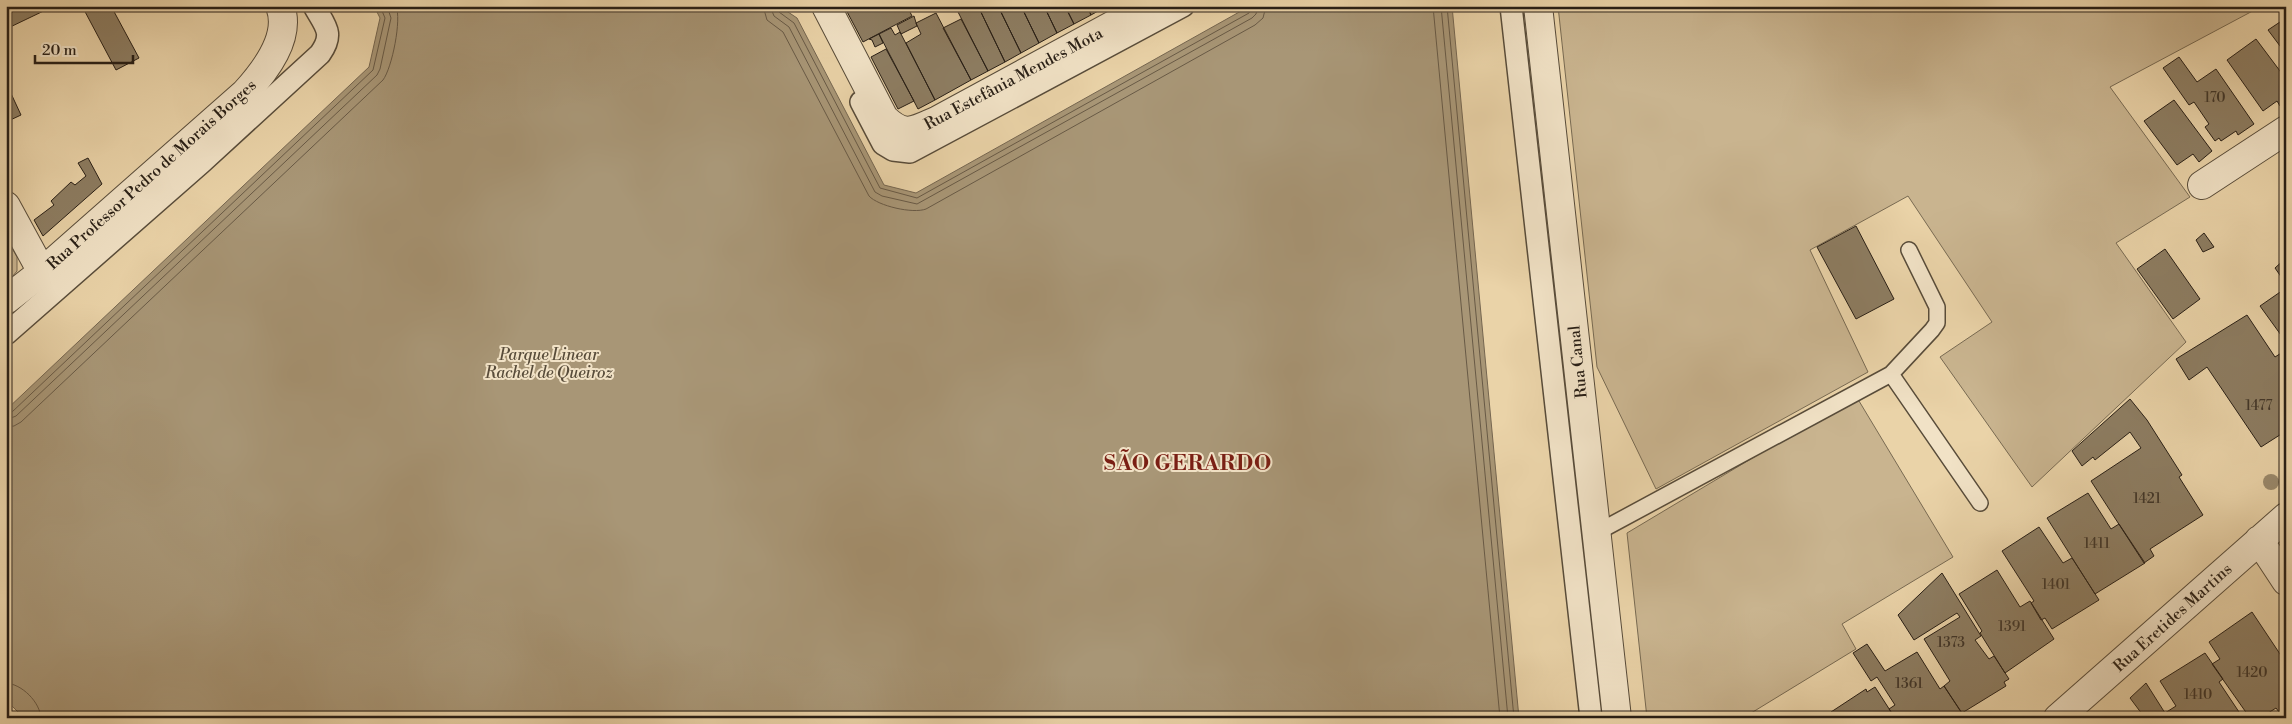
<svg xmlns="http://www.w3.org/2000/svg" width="2292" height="724" font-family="'Libre Bodoni',serif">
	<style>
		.green { fill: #c9b48f; stroke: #786a52 }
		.water { fill: #a89676; stroke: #756650 }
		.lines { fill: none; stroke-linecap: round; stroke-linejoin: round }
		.shore { stroke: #685a46; stroke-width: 1 }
		.building { fill: #8d7d62; stroke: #281f16 }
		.service-casing { stroke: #584c3a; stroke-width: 18 }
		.pedestrian-casing { stroke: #584c3a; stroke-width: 24 }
		.minor-casing { stroke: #584c3a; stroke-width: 30 }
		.service { stroke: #f1e2c6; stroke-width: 15 }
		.pedestrian { stroke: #f1e2c6; stroke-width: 21 }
		.minor { stroke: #f1e2c6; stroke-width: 28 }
		.tree { fill: #9a896c }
		.labels { text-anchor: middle; stroke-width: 4; stroke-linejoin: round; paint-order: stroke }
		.number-label { font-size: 14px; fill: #413629 }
		.street-label { font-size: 16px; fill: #281f16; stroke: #f1e2c6 }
		.park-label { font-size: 16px; font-style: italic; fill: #584c3a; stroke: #f1e2c6 }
		.district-label { font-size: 21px; font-weight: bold; letter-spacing: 1px; fill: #7a1f14; stroke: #f1e2c6 }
	</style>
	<rect width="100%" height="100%" fill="#ead3a8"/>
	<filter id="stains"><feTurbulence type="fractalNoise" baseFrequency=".004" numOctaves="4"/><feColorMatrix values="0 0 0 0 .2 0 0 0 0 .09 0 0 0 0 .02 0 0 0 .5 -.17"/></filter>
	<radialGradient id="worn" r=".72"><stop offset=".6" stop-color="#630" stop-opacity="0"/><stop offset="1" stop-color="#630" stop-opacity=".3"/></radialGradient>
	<!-- green -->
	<path class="green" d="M1558 6H2262L2110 87 2190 197 2116 243 2186 342 2032 487 1940 357 1992 322 1908 196 1810 250 1868 372 1656 489 1597 367Z
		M6 238 17 257V271L6 284Z
		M1856 396 1953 557 1842 624 1856 649 1743 718H1647L1627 533Z"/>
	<!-- water -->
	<path class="water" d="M374 6H779L797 18 884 185 916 193 1250 6H1452L1519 718H24L6 700V410L369 67 380 18Z"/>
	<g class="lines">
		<!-- shore -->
		<path class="shore" d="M763 6 767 20 783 32 869 196C878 206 913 214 926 209L1255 25 1263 18 1266 6
			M770 6 774 16 789 27 875 192 882 196 917 204 1252 18 1256 14 1258 6
			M777 6 779 12 794 23 880 188 917 198 1249 13 1252 6
			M1433 6 1500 718
			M1441 6 1508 718
			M1447 6 1514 718
			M6 413 12 412 373 70 385 18 380 6
			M6 420 16 416 377 75 380 69 391 18 387 6
			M6 427 14 426 21 422 383 80C392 68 402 19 396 6
			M6 683C22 684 40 702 41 718"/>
	</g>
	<!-- building -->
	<path class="building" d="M6 6H54L6 29Z
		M82 6H111L139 58 116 70Z
		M844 6H907L912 16 863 42Z
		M955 6H978L1005 62 988 71Z
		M978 6H998L1021 53 1005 62Z
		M998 6H1021L1039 43 1021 53Z
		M1021 6H1044L1057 33 1039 43Z
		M1044 6H1065L1074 24 1057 33Z
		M1065 6H1087L1091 15 1074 24Z
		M1087 6H1107L1091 15Z
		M936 13 971 80 935 100 906 43 921 34 916 23Z
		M914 16 917 26 901 34 897 25Z
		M2286 18V54L2268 30Z
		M961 19 988 71 971 80 943 28Z
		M891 28 895 35 900 32 901 34 935 100 918 109 879 34Z
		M879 34 883 43 875 47 872 40 869 39Z
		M2256 39 2286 79V102L2280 106 2277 101 2263 111 2227 60Z
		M886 49 914 101 898 109 871 57Z
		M2179 57 2197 82 2216 69 2254 124 2238 135 2236 131 2221 141 2219 138 2215 141 2205 127 2209 124 2194 102 2189 105 2163 68Z
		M8 87 21 115 6 122V88Z
		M2174 100 2212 151 2199 162 2193 154 2177 165 2144 121Z
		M88 158 102 184 43 236 34 220 54 205 51 201 71 182 75 185 86 176 78 163Z
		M1856 226 1894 299 1856 319 1817 247Z
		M2204 233 2214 247 2203 252 2196 240Z
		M2165 249 2200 299 2173 319 2137 269Z
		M2286 258V280L2284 281 2275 268Z
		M2286 288V342L2260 306Z
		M2247 315 2275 357 2286 350V431L2261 447 2207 367 2189 380 2176 359Z
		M2130 399 2147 420 2182 475 2179 477 2203 515 2150 549 2154 556 2144 563 2091 481 2141 448 2130 432 2095 460 2093 457 2082 466 2072 451Z
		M2088 493 2111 529 2119 524 2145 563 2095 594 2047 518Z
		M2039 527 2063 563 2072 558 2099 600 2052 629 2045 618 2041 620 2031 603 2034 601 2002 551Z
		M1997 570 2020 607 2030 601 2054 639 2005 673 1980 633 1982 631 1959 594Z
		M1942 573 1981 636 1975 640 1989 659 1994 656 2009 679 2004 682 2006 686 1962 713 1944 686 1950 681 1924 639 1960 617 1957 613 1914 640 1898 615Z
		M2252 612 2286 663V708L2279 712 2276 708 2265 715 2267 718H2250L2212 664 2220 659 2209 642Z
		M1867 644 1885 671 1917 652 1940 689 1944 686 1961 712 1956 716 1958 718H1895L1889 709 1895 705 1877 677 1871 681 1853 653Z
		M2205 653 2223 679 2219 682 2243 718H2169L2165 713 2176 706 2160 681Z
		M2146 683 2165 713 2169 718H2145L2130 698Z
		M1875 687 1895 718H1828L1832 715 1831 712 1866 689 1867 692Z
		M2286 708V718H2270L2279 712Z"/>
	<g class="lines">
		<defs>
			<path id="service" d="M1891 374 1932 330 1937 323V307L1909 250
				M1596 533 1891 374 1980 503"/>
			<path id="pedestrian" d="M1511 6 1591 718
				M861 102 883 144 893 150 910 152 1183 6
				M6 334 201 163 320 54C335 33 325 26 314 6"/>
			<path id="minor" d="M826 6 884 118C905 138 913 131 938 120L1148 6
				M1538 6 1617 718
				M2202 185 2286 130
				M6 206 42 272
				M6 300 42 272 245 93C265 71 292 37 280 6
				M2259 540 2286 581
				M2058 718 2286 517"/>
		</defs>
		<!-- service casing -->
		<use href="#service" class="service-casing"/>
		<!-- pedestrian casing -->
		<use href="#pedestrian" class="pedestrian-casing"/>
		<!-- minor casing -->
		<use href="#minor" class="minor-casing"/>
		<!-- service -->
		<use href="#service" class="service"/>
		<!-- pedestrian -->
		<use href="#pedestrian" class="pedestrian"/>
		<!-- minor -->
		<use href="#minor" class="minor"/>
	</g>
	<!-- trees -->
	<circle class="tree" cx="2271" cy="482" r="8"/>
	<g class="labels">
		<!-- number labels -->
		<g class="number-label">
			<text x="2215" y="102">170</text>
			<text x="2259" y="410">1477</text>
			<text x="2147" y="503">1421</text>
			<text x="2097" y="548">1411</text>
			<text x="2056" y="589">1401</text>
			<text x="2012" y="631">1391</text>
			<text x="1951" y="647">1373</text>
			<text x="2252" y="677">1420</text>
			<text x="1909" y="688">1361</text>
			<text x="2198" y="699">1410</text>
		</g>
		<!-- street labels -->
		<g class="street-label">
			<text transform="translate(1013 78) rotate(-28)" y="6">Rua Estefânia Mendes Mota</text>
			<text transform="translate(151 174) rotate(-42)" y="6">Rua Professor Pedro de Morais Borges</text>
			<text transform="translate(1577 362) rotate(-96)" y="6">Rua Canal</text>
			<text transform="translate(2172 617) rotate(-42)" y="6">Rua Eretides Martins</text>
		</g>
		<!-- park labels -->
		<g class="park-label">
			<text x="549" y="360">Parque Linear<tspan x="549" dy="18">Rachel de Queiroz</tspan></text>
		</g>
		<!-- district labels -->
		<g class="district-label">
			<text x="1188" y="470">SÃO GERARDO</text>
		</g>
	</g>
	<!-- margin -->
	<rect width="2292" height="724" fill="none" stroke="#ead3a8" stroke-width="25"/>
	<rect x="8" y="8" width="2277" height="709" fill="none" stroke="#281f16" stroke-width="2.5"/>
	<rect x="12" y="12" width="2267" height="699" fill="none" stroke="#281f16"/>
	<!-- scale -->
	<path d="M35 55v8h98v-8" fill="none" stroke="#281f16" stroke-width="2.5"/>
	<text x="42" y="55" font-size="15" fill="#281f16" stroke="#f1e2c6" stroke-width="4" paint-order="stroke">20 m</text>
	<rect width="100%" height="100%" filter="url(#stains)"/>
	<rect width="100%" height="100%" fill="url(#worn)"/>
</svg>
